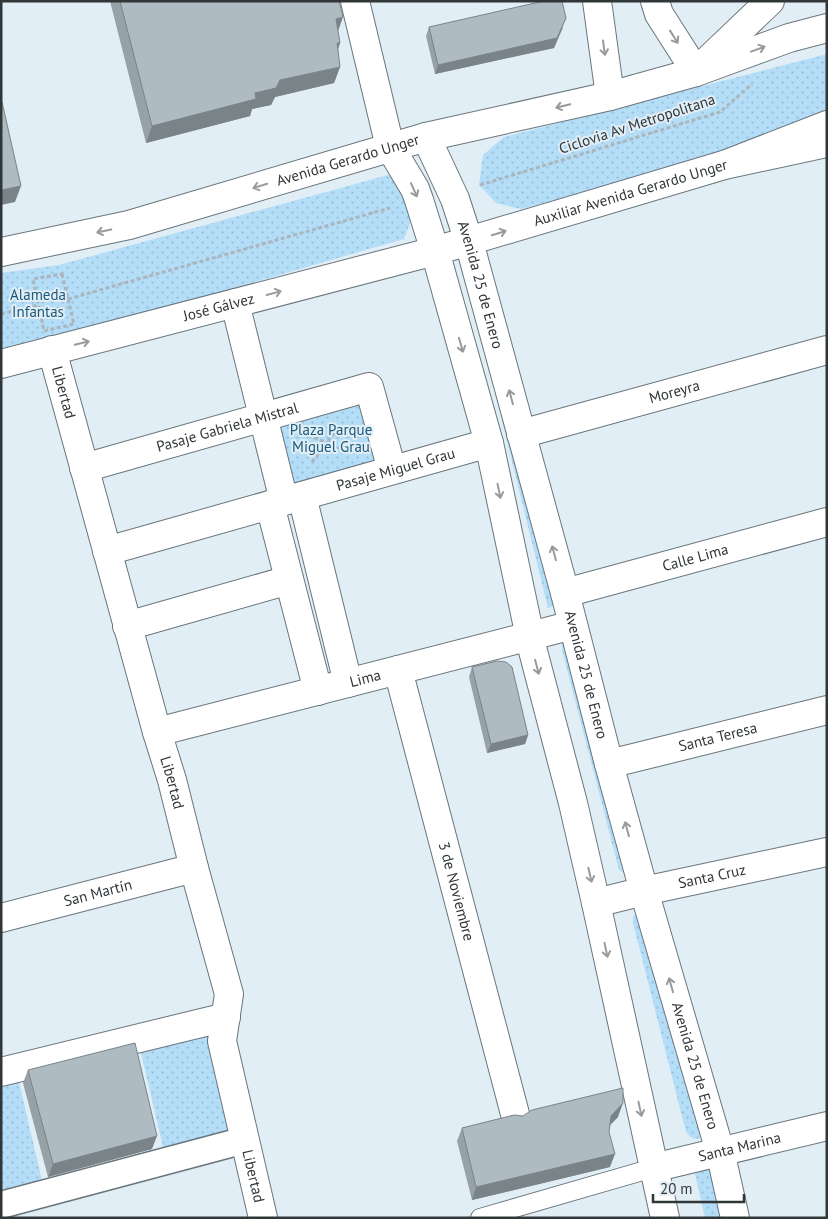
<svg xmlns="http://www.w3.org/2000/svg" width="828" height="1219" font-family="'PT Sans',sans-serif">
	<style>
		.grass { fill: url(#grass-dots) }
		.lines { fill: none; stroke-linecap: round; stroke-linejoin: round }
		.service-casing { stroke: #69757c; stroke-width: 20 }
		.pedestrian-casing { stroke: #69757c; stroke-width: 29 }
		.minor-casing { stroke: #69757c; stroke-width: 30 }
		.secondary-casing { stroke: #69757c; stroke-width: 30 }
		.path { stroke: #abb6bc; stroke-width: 3; stroke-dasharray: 4 2.5; stroke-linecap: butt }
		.service { stroke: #fff; stroke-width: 18 }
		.pedestrian { stroke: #fff; stroke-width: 26 }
		.minor { stroke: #fff; stroke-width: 28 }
		.secondary { stroke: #fff; stroke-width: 28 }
		.wall { fill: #96a1a8 }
		.shaded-wall { fill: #7a8388 }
		.building { fill: #afbbc3; stroke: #7a8388 }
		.oneway { stroke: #989a9c }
		.labels { text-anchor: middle; stroke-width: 4; stroke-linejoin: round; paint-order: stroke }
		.street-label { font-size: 15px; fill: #313639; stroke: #e1eef6 }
		.park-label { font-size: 15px; fill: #1c5879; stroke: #e1eef6 }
	</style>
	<defs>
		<pattern id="grass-dots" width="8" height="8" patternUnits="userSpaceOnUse" patternTransform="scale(1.25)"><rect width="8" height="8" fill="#b4ddf8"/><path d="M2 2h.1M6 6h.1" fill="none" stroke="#9bbed5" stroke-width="1.8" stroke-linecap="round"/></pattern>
	</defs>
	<rect width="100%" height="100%" fill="#e1eef6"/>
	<!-- grass -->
	<path class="grass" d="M827 54V128L521 209 496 203 479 185 483 155 504 137Z
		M388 175 419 200 404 239 105 325 1 350V273L59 265Z
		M474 307 561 604 548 608Z
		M369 387 390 463 292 491 273 415Z
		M566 641 625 873 619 870 562 650V644Z
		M637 913 702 1135 698 1139 692 1138 686 1132 633 923V916Z
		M212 1034 235 1132 164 1151 141 1053Z
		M19 1082 43 1185 1 1192V1088Z
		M710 1163 726 1218H705L695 1174 697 1168Z"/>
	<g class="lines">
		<defs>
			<path id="service" d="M480 1218 653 1168"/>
			<path id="pedestrian" d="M1 1205 245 1140"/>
			<g id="minor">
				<path d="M355 1 390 147"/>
				<path id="s1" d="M435 251 724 165 827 143"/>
				<path d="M235 303 284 501"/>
				<path id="s2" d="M52 350 157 732 172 780 194 868 229 994 222 1041 263 1218"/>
				<path id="s3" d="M521 434 827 350"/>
				<path id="s4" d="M84 468 369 387 392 470"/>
				<path d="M302 496 348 683"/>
				<path d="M270 505 318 691"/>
				<path id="s5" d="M107 551 489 443"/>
				<path id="s6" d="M565 593 827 522"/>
				<path d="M127 626 289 580"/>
				<path id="s7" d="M398 670 515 1114"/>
				<path id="s8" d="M157 732 573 625"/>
				<path id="s9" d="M609 764 827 710"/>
				<path id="s10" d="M596 903 644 891 827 852"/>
				<path id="s11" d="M1 918 194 868"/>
				<path d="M1 1072 226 1017"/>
				<path id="s12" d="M653 1168 827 1126"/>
			</g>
			<g id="secondary">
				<path d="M597 1 610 96"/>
				<path d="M655 1 659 14 696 72"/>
				<path d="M704 64 770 1"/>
				<path id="s13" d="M426 137 455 199 469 242 565 593 609 764 644 891 720 1151 735 1218"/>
				<path d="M390 147 415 189 419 200 435 251 489 443 533 651 573 803 596 903 665 1218"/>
				<path d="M724 165 827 125"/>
				<path id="s14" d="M1 252 129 225 426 137 610 96 696 72 789 38 827 28"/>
				<path id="s15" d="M1 364 435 251"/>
			</g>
		</defs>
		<!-- service casing -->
		<use href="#service" class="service-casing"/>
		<!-- pedestrian casing -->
		<use href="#pedestrian" class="pedestrian-casing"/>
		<!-- minor casing -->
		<use href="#minor" class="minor-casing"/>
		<!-- secondary casing -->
		<use href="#secondary" class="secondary-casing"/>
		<!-- path -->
		<path class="path" d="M480 185 720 112 752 84
			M62 274 74 324 44 331 33 279Z
			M68 299 390 208
			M1 314 38 305
			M308 435 348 452
			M312 462 339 427"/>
		<!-- service -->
		<use href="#service" class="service"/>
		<!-- pedestrian -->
		<use href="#pedestrian" class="pedestrian"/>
		<!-- minor -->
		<use href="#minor" class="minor"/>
		<!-- secondary -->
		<use href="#secondary" class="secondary"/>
	</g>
	<!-- wall -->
	<path class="wall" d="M110 1H339L338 31 340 43 338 50 340 67 334 83 275 97 271 105 252 109 250 116 146 143Z
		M429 27 563 28 554 48 435 74 426 36Z
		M472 667 528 735 525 744 487 753 469 677Z
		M28 1070 152 1149 48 1177 23 1083Z
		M523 1116 618 1117 610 1125 609 1132 610 1167 472 1200 457 1141 462 1128Z"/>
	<!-- shaded-wall -->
	<path class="shaded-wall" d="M343 17 337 34 336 19Z
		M566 18 554 48 435 74 438 65Z
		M337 43H340L334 59Z
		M340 67 334 83 275 97 271 105 252 109 250 116 146 143 152 126 280 80Z
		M21 186 15 202 1 205V190Z
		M528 735 525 744 487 753 491 744Z
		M623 1103 618 1117 606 1129 611 1116Z
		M157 1136 152 1149 48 1177 53 1164Z
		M615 1154 610 1167 472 1200 476 1187Z"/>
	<!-- building -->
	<path class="building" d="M120 1H339L343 17 336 19 340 43H337L340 67 280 80 276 88 255 93 256 99 152 126Z
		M544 1H562L566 18 557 38 438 65 429 27Z
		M1 102H2L21 186 1 190Z
		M497 661 506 662 512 667 528 735 491 744 472 667Z
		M135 1043 157 1136 53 1164 28 1070Z
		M623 1088V1103L611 1116 609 1132 615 1154 476 1187 462 1128 514 1115 523 1116 532 1110Z"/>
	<!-- one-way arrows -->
	<defs><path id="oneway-shaft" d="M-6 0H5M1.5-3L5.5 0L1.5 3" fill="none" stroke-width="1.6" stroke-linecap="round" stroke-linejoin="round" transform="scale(1.25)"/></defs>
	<g class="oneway">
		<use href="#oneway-shaft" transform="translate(674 37) rotate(58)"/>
		<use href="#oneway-shaft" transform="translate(604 48) rotate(82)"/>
		<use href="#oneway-shaft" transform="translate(758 49) rotate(-20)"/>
		<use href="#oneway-shaft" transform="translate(563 106) rotate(167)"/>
		<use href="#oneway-shaft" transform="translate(260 186) rotate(163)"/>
		<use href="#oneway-shaft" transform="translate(414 190) rotate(66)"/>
		<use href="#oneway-shaft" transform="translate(104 231) rotate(168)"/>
		<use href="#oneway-shaft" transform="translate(499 233) rotate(-17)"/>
		<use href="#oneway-shaft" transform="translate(274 293) rotate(-15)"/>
		<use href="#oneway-shaft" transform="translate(82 343) rotate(-14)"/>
		<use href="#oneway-shaft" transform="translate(461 345) rotate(74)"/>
		<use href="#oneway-shaft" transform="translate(511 397) rotate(-105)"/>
		<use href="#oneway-shaft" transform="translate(499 491) rotate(78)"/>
		<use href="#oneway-shaft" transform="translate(554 553) rotate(-105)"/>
		<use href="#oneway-shaft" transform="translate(537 667) rotate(75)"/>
		<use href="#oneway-shaft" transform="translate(627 829) rotate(-105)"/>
		<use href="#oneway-shaft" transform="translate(590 875) rotate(77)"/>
		<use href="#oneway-shaft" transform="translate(606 950) rotate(78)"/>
		<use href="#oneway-shaft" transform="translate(671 985) rotate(-106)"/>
		<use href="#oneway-shaft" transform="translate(640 1109) rotate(78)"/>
	</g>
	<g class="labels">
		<!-- street labels -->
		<g class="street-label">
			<text transform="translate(637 124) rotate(-18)" y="5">Ciclovia Av Metropolitana</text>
			<text dy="5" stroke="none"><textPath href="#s14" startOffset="359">Avenida Gerardo Unger</textPath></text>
			<text dy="5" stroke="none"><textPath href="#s1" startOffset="204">Auxiliar Avenida Gerardo Unger</textPath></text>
			<text dy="5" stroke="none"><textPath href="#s13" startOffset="158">Avenida 25 de Enero</textPath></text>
			<text dy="5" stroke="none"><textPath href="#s15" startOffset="225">José Gálvez</textPath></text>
			<text dy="5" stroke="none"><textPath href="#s2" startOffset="44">Libertad</textPath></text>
			<text dy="5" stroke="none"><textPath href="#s3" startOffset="159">Moreyra</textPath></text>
			<text dy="5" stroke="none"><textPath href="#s4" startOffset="149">Pasaje Gabriela Mistral</textPath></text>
			<text dy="5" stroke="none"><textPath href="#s5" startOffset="300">Pasaje Miguel Grau</textPath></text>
			<text dy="5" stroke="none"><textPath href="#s6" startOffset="135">Calle Lima</textPath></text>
			<text dy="5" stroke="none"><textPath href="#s13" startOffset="562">Avenida 25 de Enero</textPath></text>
			<text dy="5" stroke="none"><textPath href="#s8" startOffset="215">Lima</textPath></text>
			<text dy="5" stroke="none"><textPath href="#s9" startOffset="112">Santa Teresa</textPath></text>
			<text dy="5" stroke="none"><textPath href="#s2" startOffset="449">Libertad</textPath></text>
			<text dy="5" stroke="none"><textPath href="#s10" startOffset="119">Santa Cruz</textPath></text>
			<text dy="5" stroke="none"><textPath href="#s7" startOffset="229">3 de Noviembre</textPath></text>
			<text dy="5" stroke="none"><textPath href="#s11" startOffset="100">San Martín</textPath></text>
			<text dy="5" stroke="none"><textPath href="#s13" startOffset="968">Avenida 25 de Enero</textPath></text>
			<text dy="5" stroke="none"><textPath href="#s12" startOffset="89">Santa Marina</textPath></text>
			<text dy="5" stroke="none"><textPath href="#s2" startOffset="854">Libertad</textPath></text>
		</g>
		<!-- park labels -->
		<g class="park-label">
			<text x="38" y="300">Alameda<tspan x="38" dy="17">Infantas</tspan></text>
			<text x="331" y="435">Plaza Parque<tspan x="331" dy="17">Miguel Grau</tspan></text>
		</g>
	</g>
	<!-- border -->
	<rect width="828" height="1219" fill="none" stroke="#313639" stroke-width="5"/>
	<!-- scale -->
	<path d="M653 1194v8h91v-8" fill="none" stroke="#313639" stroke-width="2.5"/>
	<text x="660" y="1194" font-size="15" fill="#313639" stroke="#e1eef6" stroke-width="4" paint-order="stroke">20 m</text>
</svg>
